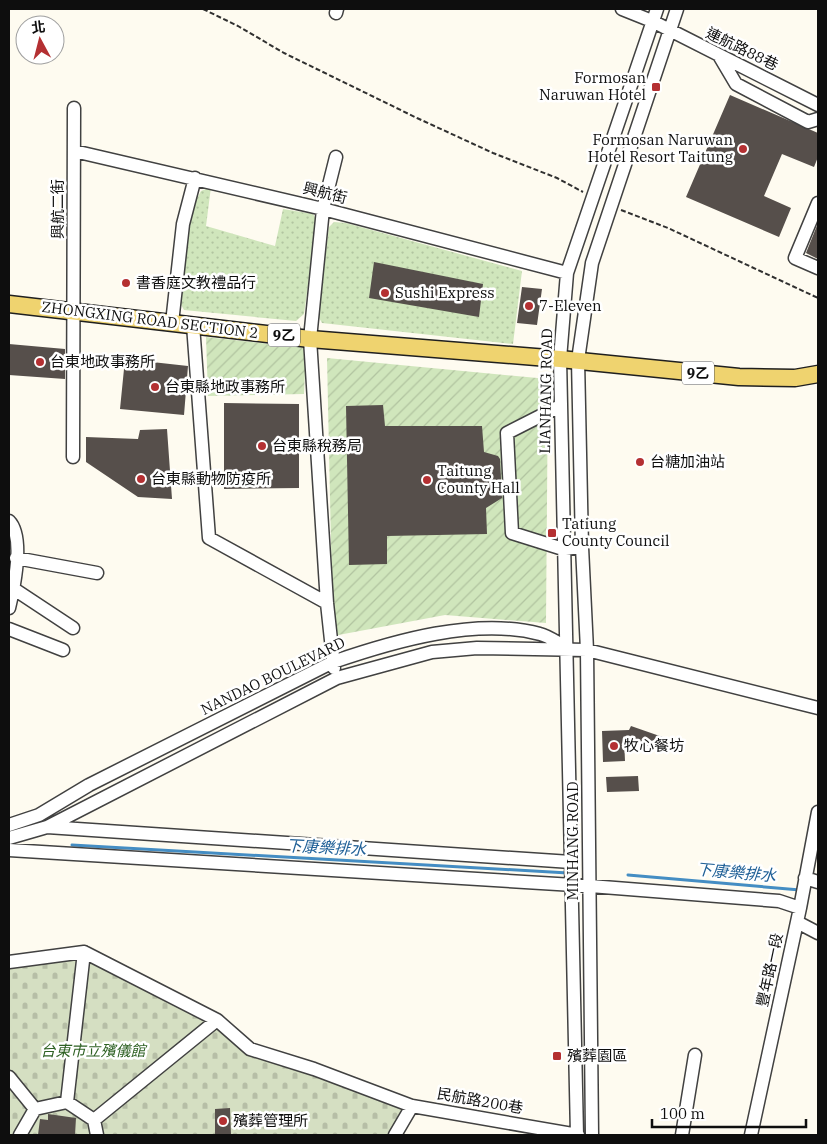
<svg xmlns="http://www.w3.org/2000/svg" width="827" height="1144" font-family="'IBM Plex Serif','Noto Sans TC',serif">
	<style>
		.grass { fill: url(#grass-dots) }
		.cemetery { fill: url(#cemetery-stones) }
		.garden { fill: url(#garden-furrows) }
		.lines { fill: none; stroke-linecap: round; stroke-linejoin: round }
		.stream { stroke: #448dc3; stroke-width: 3 }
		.building { fill: #564f4b }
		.minor-casing { stroke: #414141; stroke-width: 15 }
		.major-casing { stroke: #1f1f1f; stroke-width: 19 }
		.path { stroke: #303030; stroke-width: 2; stroke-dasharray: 5 2.5; stroke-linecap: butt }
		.minor { stroke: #fff; stroke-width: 12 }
		.major { stroke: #efd36f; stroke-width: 16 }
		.poi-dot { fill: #b43032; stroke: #fff; stroke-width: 2 }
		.labels { text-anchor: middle; stroke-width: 5; stroke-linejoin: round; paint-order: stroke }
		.shield { fill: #fff; stroke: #565656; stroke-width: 1 }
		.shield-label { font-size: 14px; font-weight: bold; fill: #0e0e0e }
		.street-label { font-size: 15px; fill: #0e0e0e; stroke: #fff }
		.poi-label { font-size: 15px; fill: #0e0e0e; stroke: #fff; text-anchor: start }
		.park-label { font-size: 15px; font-style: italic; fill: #2e6123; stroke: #fff }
		.water-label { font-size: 16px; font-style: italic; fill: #206097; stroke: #fff }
	</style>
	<defs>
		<pattern id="grass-dots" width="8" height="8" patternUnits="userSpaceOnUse" patternTransform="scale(1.25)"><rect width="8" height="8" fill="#d0e6bc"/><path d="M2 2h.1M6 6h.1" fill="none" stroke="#b1c4a0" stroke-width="1.8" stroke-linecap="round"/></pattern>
		<pattern id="cemetery-stones" width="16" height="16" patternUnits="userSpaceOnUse" patternTransform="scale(1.25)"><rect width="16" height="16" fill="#d5dfc2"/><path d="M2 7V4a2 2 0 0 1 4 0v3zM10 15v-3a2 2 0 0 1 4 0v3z" fill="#b6bea6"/></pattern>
		<pattern id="garden-furrows" width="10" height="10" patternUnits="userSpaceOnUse" patternTransform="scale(1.25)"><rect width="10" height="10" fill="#d0e6bc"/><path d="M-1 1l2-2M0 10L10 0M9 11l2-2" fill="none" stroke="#b1c4a0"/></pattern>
	</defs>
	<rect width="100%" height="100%" fill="#fefbf0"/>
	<!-- grass -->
	<path class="grass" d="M211 187 206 226 275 246 283 209 313 214 317 221 304 314 296 321 184 310 179 301 185 245 193 206 201 191Z
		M334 222 346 223 522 271 513 344 322 323 318 316 329 227Z"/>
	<!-- cemetery -->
	<path class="cemetery" d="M84 952 217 1020 250 1049 412 1106 395 1135H9V962Z"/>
	<!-- garden -->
	<path class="garden" d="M206 337 306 348 304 394 208 396Z
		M327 358 548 379 546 623 445 615 333 636Z"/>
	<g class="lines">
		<!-- stream -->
		<path class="stream" d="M72 845 568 873
			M628 875 800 890"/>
	</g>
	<!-- building -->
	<path class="building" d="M730 95 818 133V157L814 167 782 154 764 196 791 208 779 237 686 197Z
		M818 223V259L806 253Z
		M374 262 483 284 479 317 369 298Z
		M522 287 542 289 537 325 517 323Z
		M9 344 65 349V379L9 375Z
		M125 359 188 366 184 415 120 409Z
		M224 403 299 404V488L224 489Z
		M383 405 385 426H482L484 452 498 456 500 459 502 498 486 508 487 534 387 536V564L349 565 346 406Z
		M167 429 172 499 138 497 86 462V437L138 439 140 430Z
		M631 726 674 741 669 753 624 738 625 761 603 762 602 731 629 730Z
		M638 776 639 791 607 792 606 777Z
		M230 1108 231 1135H215V1109Z
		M48 1114 76 1118 75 1135H38L40 1119 48 1120Z"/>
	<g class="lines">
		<defs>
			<path id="minor" d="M622 9 652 21 818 105
				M336 13 337 9
				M720 57 736 84 808 122 818 119
				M74 151 323 209 567 273
				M818 203 795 258 818 268
				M172 323 183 224 195 178
				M193 325 209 538 327 603
				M560 406 507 433 512 533 563 549 582 547
				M73 457 74 108
				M9 521C25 537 14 587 9 608
				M16 558 97 573
				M14 589 73 628
				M9 629 63 650
				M334 668 327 603 310 339 323 209 336 157
				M9 825 39 815 89 785 333 662C394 641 476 617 540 634 549 636 559 644 567 648
				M47 827 571 862
				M9 838 47 827 337 678 432 652 477 648 587 650 818 708
				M9 850 590 886 779 901 800 908
				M805 878 818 882
				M797 922 818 933
				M9 962 84 952 217 1020 250 1049 314 1069 412 1106 578 1135
				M9 1077 35 1109 67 1102 84 952
				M67 1102 94 1120
				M20 1135 35 1109
				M97 1135 94 1120 217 1020
				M395 1135 412 1106
				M577 1135 560 359 567 273 657 9
				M592 1135 587 650 582 547 578 360 592 263 677 9
				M682 1135 695 1055
				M751 1135 800 908 818 812"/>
			<path id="major" d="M9 304 310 339 560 359 739 377 795 378 818 374"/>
		</defs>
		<!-- minor casing -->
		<use href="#minor" class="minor-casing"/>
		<!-- major casing -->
		<use href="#major" class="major-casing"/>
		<!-- path -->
		<path class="path" d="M203 9 238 26 284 53 417 118 493 153 557 178 583 192
			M621 210 668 228 818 298"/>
		<!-- minor -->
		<use href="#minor" class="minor"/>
		<!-- major -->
		<use href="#major" class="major"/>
	</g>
	<!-- markers -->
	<g class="poi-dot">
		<rect x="651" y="82" width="10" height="10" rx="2.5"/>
		<circle cx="743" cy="149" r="5"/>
		<circle cx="126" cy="283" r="5"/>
		<circle cx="385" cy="293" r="5"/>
		<circle cx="529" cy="306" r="5"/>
		<circle cx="40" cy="362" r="5"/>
		<circle cx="155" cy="387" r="5"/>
		<circle cx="262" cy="446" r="5"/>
		<circle cx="640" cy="462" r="5"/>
		<circle cx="141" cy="479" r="5"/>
		<circle cx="427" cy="480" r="5"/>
		<rect x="547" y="528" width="10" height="10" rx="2.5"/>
		<circle cx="614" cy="746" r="5"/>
		<rect x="552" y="1051" width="10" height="10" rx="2.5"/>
		<circle cx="223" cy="1121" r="5"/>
	</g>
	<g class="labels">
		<!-- shield labels -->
		<g class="shield">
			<rect x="268" y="323.5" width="32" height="23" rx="4"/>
			<rect x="682" y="361.5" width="32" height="23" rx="4"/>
		</g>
		<g class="shield-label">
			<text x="284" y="340">9乙</text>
			<text x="698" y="378">9乙</text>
		</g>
		<!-- street labels -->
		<g class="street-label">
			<text transform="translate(742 49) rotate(26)" y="5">連航路88巷</text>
			<text transform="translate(325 193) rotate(14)" y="5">興航街</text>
			<text transform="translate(58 209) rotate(-90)" y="5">興航二街</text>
			<text transform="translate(150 320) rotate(7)" y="5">ZHONGXING ROAD SECTION 2</text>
			<text transform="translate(546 391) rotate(-89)" y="5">LIANHANG ROAD</text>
			<text transform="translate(273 676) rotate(-26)" y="5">NANDAO BOULEVARD</text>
			<text transform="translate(573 841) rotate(-90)" y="5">MINHANG ROAD</text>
			<text transform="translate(770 970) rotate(-78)" y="5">豐年路一段</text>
			<text transform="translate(480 1101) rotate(10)" y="5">民航路200巷</text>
		</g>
		<!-- poi labels -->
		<g class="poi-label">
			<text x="646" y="83" text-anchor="end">Formosan<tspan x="646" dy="17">Naruwan Hotel</tspan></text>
			<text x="733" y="145" text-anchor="end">Formosan Naruwan<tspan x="733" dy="17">Hotel Resort Taitung</tspan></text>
			<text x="136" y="288">書香庭文教禮品行</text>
			<text x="395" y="298">Sushi Express</text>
			<text x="539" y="311">7-Eleven</text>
			<text x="50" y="367">台東地政事務所</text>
			<text x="165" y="392">台東縣地政事務所</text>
			<text x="272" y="451">台東縣稅務局</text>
			<text x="650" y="467">台糖加油站</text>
			<text x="437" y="476">Taitung<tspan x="437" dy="17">County Hall</tspan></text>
			<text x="151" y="484">台東縣動物防疫所</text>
			<text x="562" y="529">Tatiung<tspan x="562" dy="17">County Council</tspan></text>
			<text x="624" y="751">牧心餐坊</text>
			<text x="567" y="1061">殯葬園區</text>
			<text x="233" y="1126">殯葬管理所</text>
		</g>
		<!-- park labels -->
		<g class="park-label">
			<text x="93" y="1056">台東市立殯儀館</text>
		</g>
		<!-- water labels -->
		<g class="water-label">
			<text transform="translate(326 847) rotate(3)" y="6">下康樂排水</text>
			<text transform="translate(736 872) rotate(5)" y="6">下康樂排水</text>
		</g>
	</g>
	<!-- border -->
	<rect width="827" height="1144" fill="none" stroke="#0e0e0e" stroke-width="20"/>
	<!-- north arrow -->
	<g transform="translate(40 40) rotate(353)"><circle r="24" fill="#ffffff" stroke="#9f9f9f"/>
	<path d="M0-4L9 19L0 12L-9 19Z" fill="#b43032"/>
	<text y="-8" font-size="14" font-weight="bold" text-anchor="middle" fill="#0e0e0e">北</text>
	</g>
	<!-- scale -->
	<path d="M652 1119v8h154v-8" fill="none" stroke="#0e0e0e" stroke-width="2.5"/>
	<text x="660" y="1119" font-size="15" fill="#0e0e0e" stroke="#ffffff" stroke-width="4" paint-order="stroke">100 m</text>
</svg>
